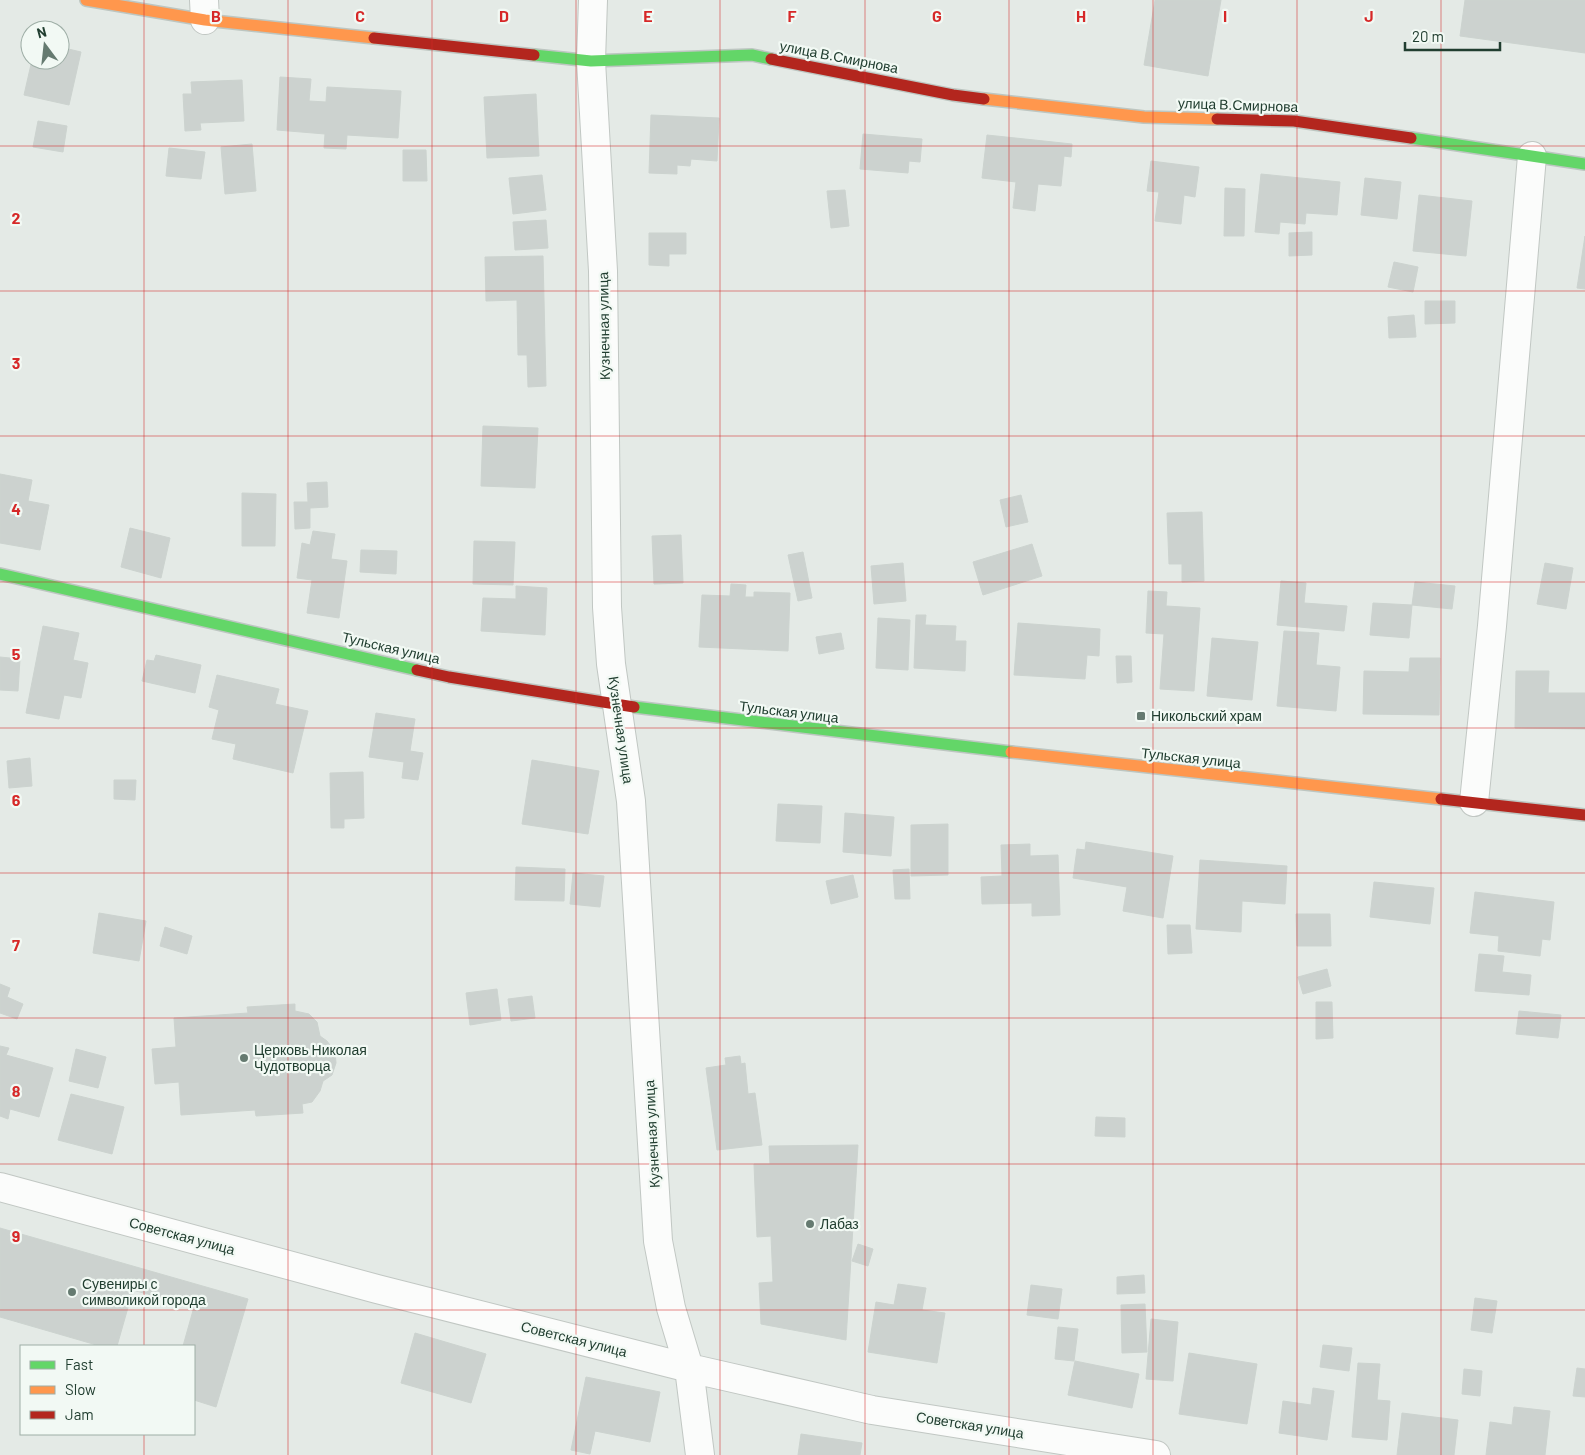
<svg xmlns="http://www.w3.org/2000/svg" width="1585" height="1455" font-family="Barlow,sans-serif">
	<style>
		.building { fill: #ccd2cf; stroke: #ccd3cf }
		.lines { fill: none; stroke-linecap: round; stroke-linejoin: round }
		.street-casing { stroke: #c1c7c3; stroke-width: 30 }
		.fast-casing { stroke: #bdc6c1; stroke-width: 14 }
		.slow-casing { stroke: #bdc6c1; stroke-width: 14 }
		.jam-casing { stroke: #bdc6c1; stroke-width: 14 }
		.street { stroke: #fbfcfb; stroke-width: 28 }
		.fast { stroke: #63d668; stroke-width: 11 }
		.slow { stroke: #ff974d; stroke-width: 11 }
		.jam { stroke: #b3261e; stroke-width: 11 }
		.grid { fill: none; stroke: #d62828; stroke-width: 1; stroke-opacity: 0.55 }
		.poi-dot { fill: #657a70; stroke: #f2f9f4; stroke-width: 2 }
		.labels { text-anchor: middle; stroke-width: 4.5; stroke-linejoin: round; paint-order: stroke }
		.street-label { font-size: 14px; fill: #213e30; stroke: #f2f9f4 }
		.poi-label { font-size: 14px; fill: #213e30; stroke: #f2f9f4; text-anchor: start }
		.grid-label { font-size: 16px; text-anchor: middle; font-weight: bold; fill: #d62828; stroke: #f2f9f4; stroke-width: 4.5; stroke-linejoin: round; paint-order: stroke }
	</style>
	<rect width="100%" height="100%" fill="#e4eae6"/>
	<!-- building -->
	<path class="building" d="M1155 0H1221L1208 76 1144 65Z
		M1465 0H1585V53L1460 36Z
		M60 47 81 52 69 105 24 95 32 60H60Z
		M280 77 311 79 309 101 326 102 327 87 401 91 398 138 347 135 346 149 324 148 325 134 277 130Z
		M242 80 244 121 200 123 201 130 185 131 183 94H192L191 82Z
		M536 94 539 156 487 158 484 97Z
		M651 115 719 118 717 161 691 159 690 166 677 165V174L649 173Z
		M38 121 67 126 63 152 33 147Z
		M863 134 922 139 920 162 909 161 908 173 860 169Z
		M987 135 1072 144 1071 157 1064 156 1061 186 1038 184 1035 211 1013 208 1016 182 982 178Z
		M252 144 256 191 225 194 221 147Z
		M169 148 205 152 201 179 166 176Z
		M403 150H426L427 181H403Z
		M1151 161 1199 167 1195 197 1184 195 1181 224 1155 221 1159 192 1147 191Z
		M1261 174 1340 182 1337 215 1306 213 1305 224 1280 222 1279 234 1255 232Z
		M542 175 546 210 513 214 509 178Z
		M1365 178 1401 182 1397 219 1361 215Z
		M1225 188 1245 189 1244 236H1224Z
		M845 190 849 226 831 228 827 191Z
		M1419 195 1472 201 1466 256 1413 251Z
		M546 220 548 248 515 250 513 222Z
		M1312 232V255L1289 256V233Z
		M649 233H686V254H669V266L649 265Z
		M1585 236V289L1577 288Z
		M543 256 546 386 528 387 527 355H518L517 300 486 301 485 257Z
		M1394 262 1418 267 1413 292 1388 287Z
		M1425 301H1455V323L1425 324Z
		M1414 315 1416 337 1389 338 1388 317Z
		M483 426 538 428 535 488 481 486Z
		M0 474 32 480 28 501 49 505 40 550 0 543Z
		M327 482 328 507 310 508V528L295 529 294 502H308L307 483Z
		M242 493 276 494 275 546H242Z
		M1021 495 1028 522 1006 527 1000 500Z
		M1202 512 1204 581 1182 582V564H1169L1167 513Z
		M130 528 170 538 161 578 121 567Z
		M313 531 335 534 331 559 347 561 339 618 307 613 312 580 297 578 302 543 310 545Z
		M681 535 683 583 654 584 652 536Z
		M474 541 515 542 513 585 473 584Z
		M1032 544 1042 576 983 595 973 562Z
		M361 550 397 551 396 574 360 572Z
		M803 552 812 598 798 601 788 555Z
		M903 563 906 601 874 604 871 566Z
		M1545 563 1573 568 1566 609 1537 604Z
		M1281 581 1306 583 1304 603 1347 606 1344 631 1277 625Z
		M1415 582 1455 586 1452 609 1412 605Z
		M731 584 746 585 745 597H754V592L790 593 788 651 699 647 702 595 730 596Z
		M516 586 547 588 545 635 481 631 483 598 516 599Z
		M1148 591 1167 592 1166 606 1200 608 1194 691 1160 689 1164 634 1146 633Z
		M1373 603 1412 605 1409 638 1370 635Z
		M916 615H926L925 625 956 626 955 641H966L965 671 914 668Z
		M878 618 910 620 908 670 876 668Z
		M1018 623 1100 629 1099 656 1087 655 1085 679 1014 675Z
		M43 626 79 633 73 660 88 663 81 698 64 695 59 719 26 713Z
		M1284 631 1319 633 1316 665 1340 667 1336 711 1277 706Z
		M841 633 844 649 819 654 816 637Z
		M1212 638 1258 642 1252 700 1207 696Z
		M156 655 201 665 195 693 142 681 147 660 154 661Z
		M1116 656H1131L1132 682 1117 683Z
		M0 657 20 659 18 691 0 690Z
		M1410 658H1440L1439 715 1363 714 1364 671 1409 672Z
		M1516 671H1549L1548 693H1585V729L1515 728Z
		M217 675 279 689 275 704 308 711 293 773 233 759 236 744 212 739 219 710 209 707Z
		M376 713 415 719 410 751 423 753 418 780 402 778 404 762 369 757Z
		M30 758 32 786 9 788 7 761Z
		M532 760 599 771 588 834 522 824Z
		M363 772 364 818 344 819V828H331L330 773Z
		M114 780H136L135 800 114 799Z
		M778 804 822 806 820 843 776 841Z
		M845 813 894 817 891 856 843 852Z
		M948 824V875L911 876V825Z
		M1086 842 1173 856 1163 918 1123 911 1127 887 1073 878 1077 849 1085 850Z
		M1030 844V856L1058 855 1060 915 1032 916V903L982 904 981 877 1002 876 1001 845Z
		M1200 860 1287 866 1285 904 1242 901 1241 932 1196 929Z
		M516 867 565 869 564 901 515 900Z
		M909 869 910 899H895L893 870Z
		M573 873 604 876 600 907 570 904Z
		M853 875 858 897 831 904 826 881Z
		M1374 882 1434 888 1430 924 1370 917Z
		M1475 892 1554 902 1550 940 1542 939 1540 956 1498 951 1499 936 1470 933Z
		M99 913 146 921 139 961 93 953Z
		M1296 914H1330L1331 946H1297Z
		M1167 925H1190L1192 953 1168 954Z
		M165 927 192 936 187 954 160 946Z
		M1479 954 1504 956 1502 972 1531 975 1529 995 1475 991Z
		M1327 969 1331 986 1303 994 1298 977Z
		M0 984 10 988 7 997 23 1004 17 1019 0 1013Z
		M497 989 501 1020 470 1025 466 993Z
		M532 996 535 1018 511 1021 508 999Z
		M1316 1002H1332L1333 1038 1316 1039Z
		M295 1004V1011L309 1014 317 1022 320 1036 327 1041 335 1052 336 1063 332 1075 323 1081 320 1091 312 1102 302 1104 303 1113 256 1116 255 1110 181 1115 179 1082 155 1084 152 1049 176 1047 174 1018 248 1013 247 1007Z
		M1519 1011 1561 1015 1558 1038 1516 1034Z
		M0 1046 9 1048 6 1055 53 1068 39 1117 10 1109 8 1119 0 1116Z
		M76 1049 106 1057 98 1088 69 1081Z
		M740 1056 741 1064 745 1063 748 1094 755 1093 762 1145 717 1150 706 1068 726 1065 725 1058Z
		M71 1094 124 1107 112 1154 58 1140Z
		M1096 1117 1125 1118V1137L1095 1136Z
		M858 1145 846 1340 761 1324 759 1283 773 1282 771 1236 757 1237 754 1164H770L769 1146Z
		M0 1228 248 1299 216 1407 194 1400V1346H183L194 1307 133 1290 117 1346H100L0 1317Z
		M858 1244 873 1249 868 1266 852 1261Z
		M1144 1275 1145 1293 1117 1294V1277Z
		M898 1284 926 1288 922 1310 945 1313 937 1363 868 1352 876 1302 894 1305Z
		M1031 1285 1062 1289 1058 1319 1027 1315Z
		M1475 1298 1497 1301 1492 1333 1471 1330Z
		M1145 1304 1147 1352 1122 1353 1121 1305Z
		M1151 1319 1178 1322 1173 1381 1146 1379Z
		M1058 1327 1078 1329 1074 1361 1055 1359Z
		M415 1333 486 1354 471 1403 401 1383Z
		M1323 1345 1352 1348 1349 1371 1320 1367Z
		M1189 1353 1257 1364 1247 1424 1179 1414Z
		M1075 1361 1139 1374 1132 1408 1068 1395Z
		M1358 1363 1380 1364 1377 1400 1390 1401 1387 1440 1352 1437Z
		M1577 1368 1585 1369V1397L1573 1396Z
		M1464 1369 1482 1371 1480 1396 1462 1394Z
		M586 1377 660 1392 650 1442 595 1431 590 1454 571 1450Z
		M1313 1388 1334 1391 1327 1440 1279 1433 1283 1401 1311 1405Z
		M1514 1407 1550 1411 1545 1455H1486L1490 1422 1512 1425Z
		M1402 1413 1458 1420 1454 1455H1397Z
		M801 1434 862 1443 860 1455H798Z"/>
	<g class="lines">
		<defs>
			<path id="street" d="M204 0 205 20
				M593 0 591 61 603 271 607 607 611 664 631 801 658 1241 671 1308 689 1368 700 1455
				M1474 802 1492 626 1532 156
				M0 1187 377 1289 689 1368 872 1410 1156 1455"/>
			<path id="fast" d="M534 55 591 61 752 55 771 59
				M1411 138 1585 164
				M0 574 417 670
				M634 707 1011 752"/>
			<path id="slow" d="M86 0 205 20 374 38
				M984 99 1144 117 1217 119
				M1011 752 1441 799"/>
			<path id="jam" d="M374 38 534 55
				M771 59 953 95 984 99
				M1217 119 1294 121 1411 138
				M417 670 449 677 634 707
				M1441 799 1585 815"/>
		</defs>
		<!-- street casing -->
		<use href="#street" class="street-casing"/>
		<!-- fast casing -->
		<use href="#fast" class="fast-casing"/>
		<!-- slow casing -->
		<use href="#slow" class="slow-casing"/>
		<!-- jam casing -->
		<use href="#jam" class="jam-casing"/>
		<!-- street -->
		<use href="#street" class="street"/>
		<!-- fast -->
		<use href="#fast" class="fast"/>
		<!-- slow -->
		<use href="#slow" class="slow"/>
		<!-- jam -->
		<use href="#jam" class="jam"/>
	</g>
	<!-- grid -->
	<path class="grid" d="M144 0V1346M288 0V1455M432 0V1455M576 0V1455M720 0V1455M865 0V1455M1009 0V1455M1153 0V1455M1297 0V1455M1441 0V1455M0 146H1585M0 291H1585M0 436H1585M0 582H1585M0 728H1585M0 873H1585M0 1018H1585M0 1164H1585M0 1310H1585M144 1434V1455"/>
	<!-- markers -->
	<g class="poi-dot">
		<rect x="1136" y="711" width="10" height="10" rx="2.5"/>
		<circle cx="244" cy="1058" r="5"/>
		<circle cx="810" cy="1224" r="5"/>
		<circle cx="72" cy="1292" r="5"/>
	</g>
	<g class="labels">
		<!-- street labels -->
		<g class="street-label">
			<text transform="translate(839 57) rotate(11)" y="5">улица В.Смирнова</text>
			<text transform="translate(1238 105) rotate(2)" y="5">улица В.Смирнова</text>
			<text transform="translate(604 326) rotate(-91)" y="5">Кузнечная улица</text>
			<text transform="translate(391 648) rotate(13)" y="5">Тульская улица</text>
			<text transform="translate(789 712) rotate(7)" y="5">Тульская улица</text>
			<text transform="translate(621 730) rotate(82)" y="5">Кузнечная улица</text>
			<text transform="translate(1191 758) rotate(6)" y="5">Тульская улица</text>
			<text transform="translate(652 1134) rotate(-93)" y="5">Кузнечная улица</text>
			<text transform="translate(182 1236) rotate(15)" y="5">Советская улица</text>
			<text transform="translate(574 1339) rotate(14)" y="5">Советская улица</text>
			<text transform="translate(970 1425) rotate(9)" y="5">Советская улица</text>
		</g>
		<!-- poi labels -->
		<g class="poi-label">
			<text x="1151" y="721">Никольский храм</text>
			<text x="254" y="1055">Церковь Николая<tspan x="254" dy="16">Чудотворца</tspan></text>
			<text x="820" y="1229">Лабаз</text>
			<text x="82" y="1289">Сувениры с<tspan x="82" dy="16">символикой города</tspan></text>
		</g>
	</g>
	<g class="grid-label">
		<text x="216" y="22">B</text>
		<text x="360" y="22">C</text>
		<text x="504" y="22">D</text>
		<text x="648" y="22">E</text>
		<text x="792" y="22">F</text>
		<text x="937" y="22">G</text>
		<text x="1081" y="22">H</text>
		<text x="1225" y="22">I</text>
		<text x="1369" y="22">J</text>
		<text x="16" y="224">2</text>
		<text x="16" y="369">3</text>
		<text x="16" y="515">4</text>
		<text x="16" y="660">5</text>
		<text x="16" y="806">6</text>
		<text x="16" y="951">7</text>
		<text x="16" y="1097">8</text>
		<text x="16" y="1242">9</text>
	</g>
	<!-- legend -->
	<rect x="20" y="1345" width="175" height="90" fill="#f2f9f4" stroke="#9eaea6"/>
	<rect x="30" y="1361" width="25" height="8" fill="#63d668" stroke="#9eaea6"/>
	<text x="65" y="1370" font-size="15" fill="#213e30">Fast</text>
	<rect x="30" y="1386" width="25" height="8" fill="#ff974d" stroke="#9eaea6"/>
	<text x="65" y="1395" font-size="15" fill="#213e30">Slow</text>
	<rect x="30" y="1411" width="25" height="8" fill="#b3261e" stroke="#9eaea6"/>
	<text x="65" y="1420" font-size="15" fill="#213e30">Jam</text>
	<!-- north arrow -->
	<g transform="translate(45 45) rotate(345)"><circle r="24" fill="#f2f9f4" stroke="#9eaea6"/>
	<path d="M0-4L9 19L0 12L-9 19Z" fill="#657a70"/>
	<text y="-8" font-size="14" font-weight="bold" text-anchor="middle" fill="#213e30">N</text>
	</g>
	<!-- scale -->
	<path d="M1405 42v8h95v-8" fill="none" stroke="#213e30" stroke-width="2.5"/>
	<text x="1412" y="42" font-size="15" fill="#213e30" stroke="#f2f9f4" stroke-width="4" paint-order="stroke">20 m</text>
</svg>
